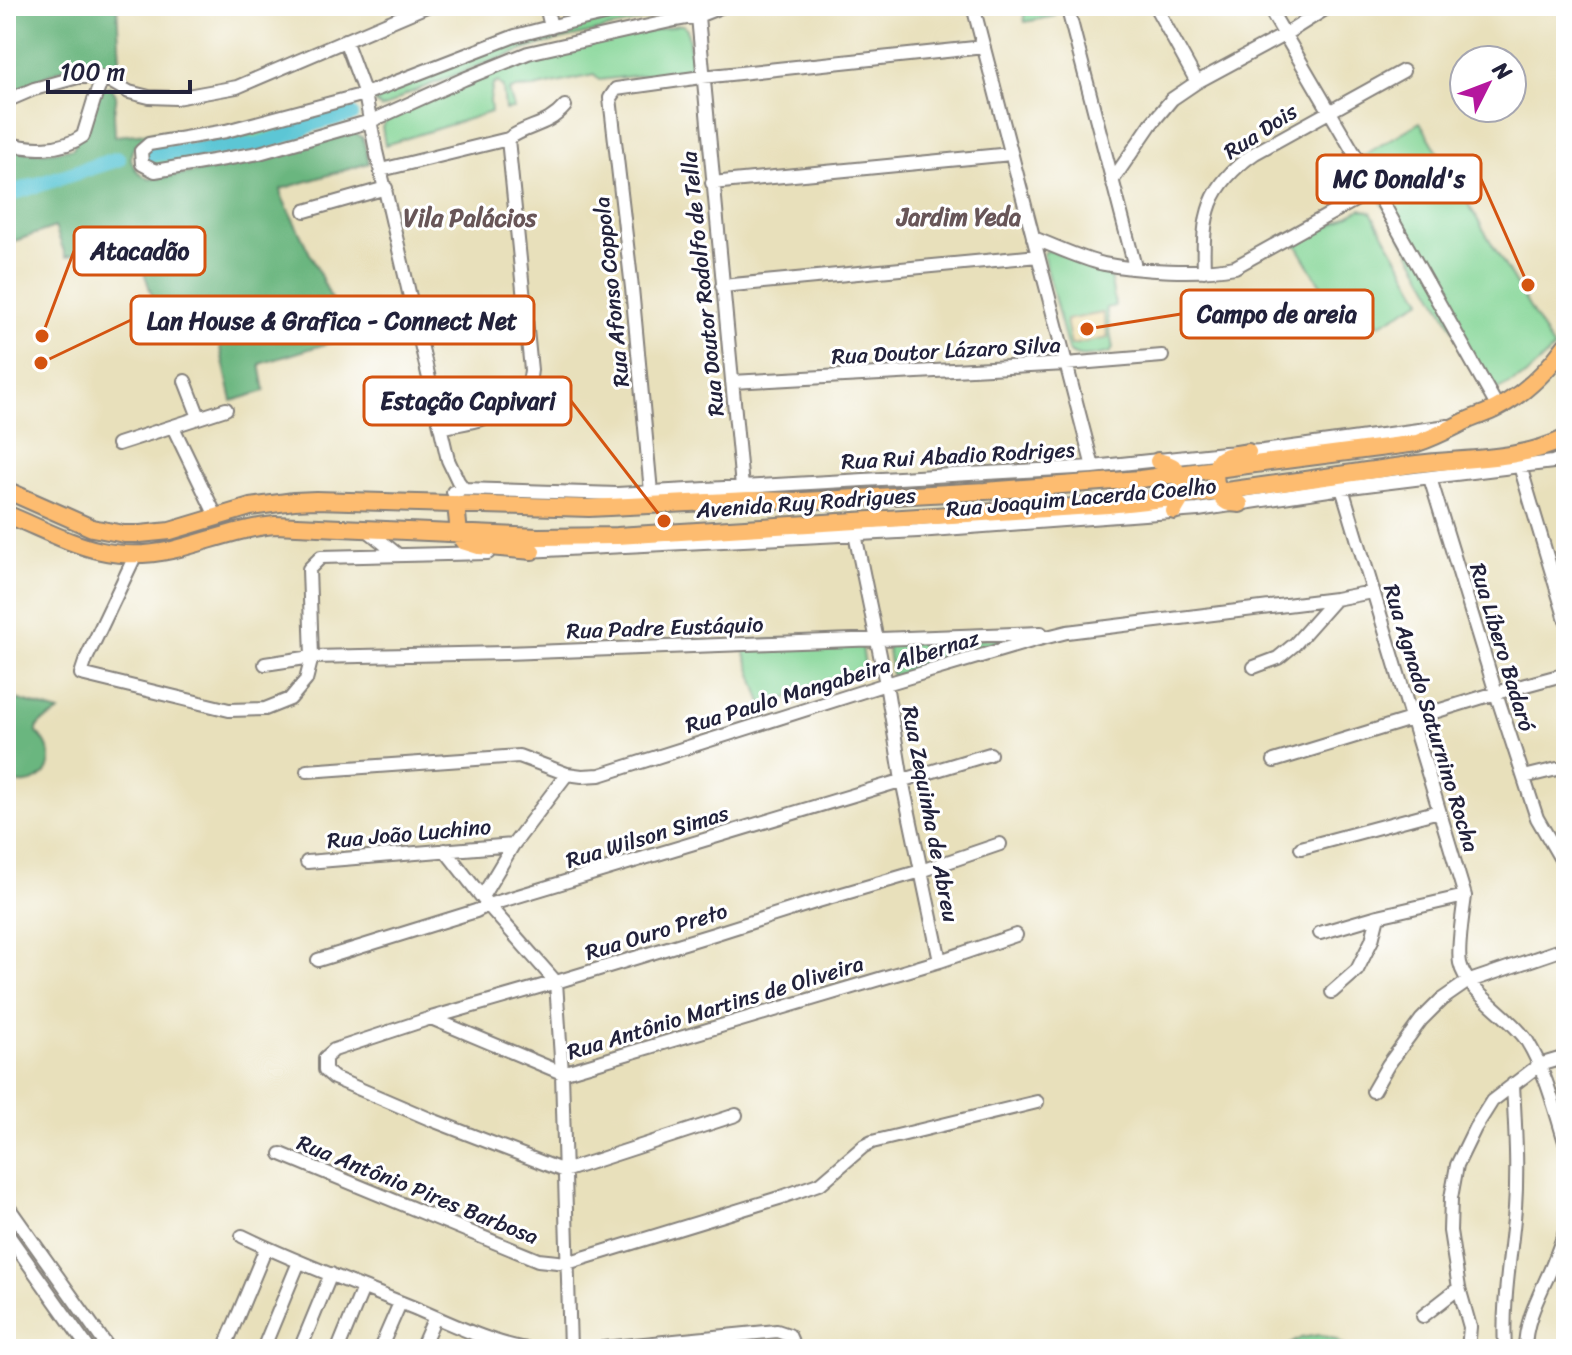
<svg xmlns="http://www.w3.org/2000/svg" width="1572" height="1355" font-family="Sriracha,sans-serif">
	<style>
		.green { fill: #84d596; stroke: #537c68; stroke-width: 2 }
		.forest { fill: #6bb67f; stroke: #466c5d; stroke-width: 2 }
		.sand { fill: #eeda9e; stroke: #887e6c; stroke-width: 2 }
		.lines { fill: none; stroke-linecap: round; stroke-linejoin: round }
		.river { stroke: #5bc6d5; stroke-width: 16 }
		.minor-casing { stroke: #85817b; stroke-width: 16 }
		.major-casing { stroke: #85817b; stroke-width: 20 }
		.minor { stroke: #fff; stroke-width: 12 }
		.major { stroke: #fdbc6f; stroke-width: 16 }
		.labels { text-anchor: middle; stroke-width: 6; stroke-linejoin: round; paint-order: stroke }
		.street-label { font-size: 22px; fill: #22223b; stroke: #fff }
		.neighbourhood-label { font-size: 24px; font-weight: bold; fill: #685658; stroke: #fff }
		.leader { fill: none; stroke: #d45411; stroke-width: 3 }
		.callout-dot { fill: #d45411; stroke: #fff; stroke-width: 3 }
		.callout { fill: #fff; stroke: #d45411; stroke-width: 3 }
		.callout-label { font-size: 24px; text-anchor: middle; font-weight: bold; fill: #22223b }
	</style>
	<rect width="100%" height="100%" fill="#fff"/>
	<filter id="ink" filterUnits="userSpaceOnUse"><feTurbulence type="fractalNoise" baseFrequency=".0125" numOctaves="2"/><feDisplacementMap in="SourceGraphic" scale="16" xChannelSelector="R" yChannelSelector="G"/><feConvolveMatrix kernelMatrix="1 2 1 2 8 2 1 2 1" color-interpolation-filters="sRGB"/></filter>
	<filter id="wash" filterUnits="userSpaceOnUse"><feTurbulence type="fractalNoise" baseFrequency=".006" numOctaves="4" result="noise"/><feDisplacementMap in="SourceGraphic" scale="32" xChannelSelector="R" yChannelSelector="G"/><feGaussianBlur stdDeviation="1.8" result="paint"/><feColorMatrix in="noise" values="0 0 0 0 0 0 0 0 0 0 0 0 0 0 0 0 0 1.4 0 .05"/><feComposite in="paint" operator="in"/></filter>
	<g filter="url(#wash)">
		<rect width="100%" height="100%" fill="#e8e0bb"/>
		<!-- green -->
		<path class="green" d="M634 6H681L673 13 539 45 481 65 407 94 387 106 381 108 374 100 375 96 489 50Z
			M1037 6H1053L1055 16 1025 22 1023 9Z
			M678 25H683L687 29 692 63 687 70 599 80 594 75 534 88 513 89 509 91 514 109 505 110 503 88 498 82 493 85 490 100 491 112 385 145 382 127 387 120 411 106 521 61 555 51Z
			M351 103 356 117 273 144 156 167 150 159 151 152 157 148 241 136Z
			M1420 122 1554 349 1525 376 1490 394 1357 159Z
			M1361 209 1371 212 1422 300 1379 325 1364 300 1339 316 1296 244Z
			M1048 250 1109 269 1115 306 1106 308 1113 349 1109 353C1095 355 1077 361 1068 350L1043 254Z
			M860 635 866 671 763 706 741 642Z
			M1009 638 892 676 887 644Z
			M1319 1335 1335 1339 1349 1349H1282L1301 1338Z"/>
		<!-- forest -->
		<path class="forest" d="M6 6H117L120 62 115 77C79 61 69 64 35 82 25 87 16 90 6 96Z
			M109 86C121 97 115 100 114 113 114 120 115 128 115 136L170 131 172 136C161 137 147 136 138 143 123 156 135 174 150 179L256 163 348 133H355L363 138 369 163 281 189V195L314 262 349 337 260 364 265 391 232 401 214 321 209 318 165 334 143 269 128 245 118 242 66 257 55 227 6 244V148C28 155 51 153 73 148L100 91Z
			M6 696 59 712C51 720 36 719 37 733 57 750 54 779 26 783 20 784 12 782 6 782Z"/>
		<!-- sand -->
		<path class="sand" d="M1103 313 1108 338 1071 345 1066 320Z"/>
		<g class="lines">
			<!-- river -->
			<path class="river" d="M149 154 257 145 294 133 314 123 351 114
				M6 195 118 159"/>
		</g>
	</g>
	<g filter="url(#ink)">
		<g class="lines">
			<defs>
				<path id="minor" d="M546 6 551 27
					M630 6 604 14 565 23 515 36 365 94 226 131 149 144 141 151 142 164 155 171 259 153 371 121 464 79 528 53 675 20 698 16 723 6
					M697 6 742 487
					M973 6 1093 467
					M1067 6 1135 267
					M1155 6 1197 82
					M1268 6 1375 189 1498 408
					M345 40 365 94 376 151 448 460 458 481 464 489
					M6 101 34 89 78 77H103L129 92 149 97 176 98 237 87 427 6
					M6 143C30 150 62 151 83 136L94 100 103 77
					M381 170 508 139C529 124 547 127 565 106
					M1112 181 1151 124 1172 99 1197 82 1284 35 1330 6
					M712 183 1011 154
					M305 211 386 188
					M1033 238C1055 246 1081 259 1104 264 1139 271 1200 274 1235 267L1375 189
					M1204 271C1202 216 1207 186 1255 153L1403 71
					M722 286 1038 256
					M185 381 199 417
					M732 382 1066 364 1162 356
					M173 427 216 516
					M441 428C478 419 527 417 531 370L508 139
					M118 444 226 409
					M1520 466 1566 620
					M1430 478 1496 693 1537 818 1566 868
					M1342 488 1465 896C1463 912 1457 949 1460 963 1466 992 1510 1015 1527 1041 1546 1072 1555 1110 1566 1145
					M453 492 464 489 617 494 1093 467 1224 453 1263 451 1448 426
					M651 492 632 288 610 98 616 89 702 77 984 47
					M366 529 398 555
					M855 534 886 684 902 780 940 961
					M526 551 918 531 1198 510 1342 488 1553 462 1566 456
					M136 554 86 659 81 674 229 710 265 709 290 699 306 680 312 657 309 569 321 557 488 553
					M265 664 312 657 506 653 1041 633
					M1254 667 1278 658 1295 644 1335 599
					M1274 761 1496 693 1566 674
					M307 771 519 756 567 774 582 776 600 775 886 684 1035 640 1067 632 1335 599 1372 592
					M1524 777 1557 769 1566 770
					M1301 848 1439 811
					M445 850 488 905 556 982 562 1073 570 1349
					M307 862 513 845
					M482 897 513 845 567 774
					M1320 933 1378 916 1465 896
					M318 960 476 911 488 905 990 754
					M1332 992 1357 970 1372 940 1378 916
					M431 1018 562 1073 940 961 1016 935
					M1373 1091 1388 1065 1421 1020 1441 1000 1467 982 1566 948
					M736 1115 564 1171 432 1120 334 1078 325 1070V1058L334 1050 431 1018 556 982 714 934 818 901 921 871 1000 844
					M281 1154 538 1260 567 1263 779 1198 821 1183 864 1146 872 1142 1037 1102
					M6 1204 109 1349
					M6 1232 89 1349
					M242 1236C297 1263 355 1284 412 1307 448 1322 489 1343 527 1349
					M1423 1316 1459 1288
					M224 1349 266 1248
					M263 1349 299 1262
					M300 1349 331 1274
					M338 1349 363 1288
					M380 1349 400 1303
					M421 1349 435 1317
					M593 1349 777 1331 789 1335 795 1349
					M1468 1349 1470 1327 1459 1288 1450 1231 1451 1198 1457 1165 1475 1128 1492 1101 1539 1065 1566 1057
					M1505 1349C1502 1302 1511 1255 1515 1208 1518 1166 1515 1126 1513 1084
					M1525 1349C1525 1321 1539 1296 1550 1271 1556 1257 1561 1243 1566 1229"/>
				<path id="major" d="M1158 461C1183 467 1180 474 1183 496L1174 511
					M6 490 92 528 124 534H140L170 531 250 507 294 501 316 500 589 508 749 500 803 501 985 491 1140 479 1417 443C1435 437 1446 431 1462 423 1473 417 1486 414 1497 408 1524 394 1548 370 1566 345
					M456 504 459 534 463 541 479 546 532 551
					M1240 504C1236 503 1231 504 1227 502 1215 496 1211 467 1221 459 1228 454 1240 454 1248 452
					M6 514C67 539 103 565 172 550 207 542 239 528 275 525L538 537 617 536 1108 505C1211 495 1314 478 1417 464 1466 458 1520 461 1566 438"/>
			</defs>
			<!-- minor casing -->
			<use href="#minor" class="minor-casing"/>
			<!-- major casing -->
			<use href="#major" class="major-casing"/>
			<!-- minor -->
			<use href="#minor" class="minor"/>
			<!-- major -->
			<use href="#major" class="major"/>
		</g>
	</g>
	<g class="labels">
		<!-- street labels -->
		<g class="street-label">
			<text transform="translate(1260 131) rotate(-33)" y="8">Rua Dois</text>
			<text transform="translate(702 284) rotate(-96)" y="8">Rua Doutor Rodolfo de Tella</text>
			<text transform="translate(611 292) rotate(-96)" y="8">Rua Afonso Coppola</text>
			<text transform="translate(946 350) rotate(-3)" y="8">Rua Doutor Lázaro Silva</text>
			<text transform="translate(958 455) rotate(-3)" y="8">Rua Rui Abadio Rodriges</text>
			<text transform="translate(1081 497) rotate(-5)" y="8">Rua Joaquim Lacerda Coelho</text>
			<text transform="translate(806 502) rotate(-4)" y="8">Avenida Ruy Rodrigues</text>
			<text transform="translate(665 627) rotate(-2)" y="8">Rua Padre Eustáquio</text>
			<text transform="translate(1503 647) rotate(73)" y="8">Rua Líbero Badaró</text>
			<text transform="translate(832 681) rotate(-17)" y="8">Rua Paulo Mangabeira Albernaz</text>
			<text transform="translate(1432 718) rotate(73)" y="8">Rua Agnado Saturnino Rocha</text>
			<text transform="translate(931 814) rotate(79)" y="8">Rua Zequinha de Abreu</text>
			<text transform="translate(409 833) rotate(-5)" y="8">Rua João Luchino</text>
			<text transform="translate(647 836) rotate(-17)" y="8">Rua Wilson Simas</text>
			<text transform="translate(656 931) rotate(-17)" y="8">Rua Ouro Preto</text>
			<text transform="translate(715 1007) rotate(-17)" y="8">Rua Antônio Martins de Oliveira</text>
			<text transform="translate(418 1189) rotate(22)" y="8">Rua Antônio Pires Barbosa</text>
		</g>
		<!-- neighbourhood labels -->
		<g class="neighbourhood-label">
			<text x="959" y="225">Jardim Yeda</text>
			<text x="470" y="226">Vila Palácios</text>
		</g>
	</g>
	<!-- callouts -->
	<path class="leader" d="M1528 285L1481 179M42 336L74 251M1087 329L1181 314M41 363L131 320M664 521L571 401"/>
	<g class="callout-dot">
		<circle cx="1528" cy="285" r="8"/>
		<circle cx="42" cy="336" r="8"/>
		<circle cx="1087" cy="329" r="8"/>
		<circle cx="41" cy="363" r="8"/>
		<circle cx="664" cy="521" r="8"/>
	</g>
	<g class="callout">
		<rect x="1317" y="155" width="164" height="48" rx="8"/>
		<rect x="74" y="227" width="131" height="48" rx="8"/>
		<rect x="1181" y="290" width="192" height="48" rx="8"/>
		<rect x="131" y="296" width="403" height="48" rx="8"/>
		<rect x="364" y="377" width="207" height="48" rx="8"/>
	</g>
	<g class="callout-label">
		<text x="1399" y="187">MC Donald's</text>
		<text x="140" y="259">Atacadão</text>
		<text x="1277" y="322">Campo de areia</text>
		<text x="332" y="329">Lan House &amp; Grafica - Connect Net</text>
		<text x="468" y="409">Estação Capivari</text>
	</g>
	<!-- margin -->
	<rect width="1572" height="1355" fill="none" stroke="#fff" stroke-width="32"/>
	<!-- north arrow -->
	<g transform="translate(1488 84) rotate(48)"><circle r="38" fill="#ffffff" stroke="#a7a7b1" stroke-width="2"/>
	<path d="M0-6L14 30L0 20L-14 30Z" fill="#b5179e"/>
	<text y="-12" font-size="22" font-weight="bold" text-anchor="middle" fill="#22223b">N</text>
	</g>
	<!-- scale -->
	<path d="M48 80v12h142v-12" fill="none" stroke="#22223b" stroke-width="4"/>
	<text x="60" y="80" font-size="24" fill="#22223b" stroke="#ffffff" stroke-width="6" paint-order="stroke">100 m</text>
</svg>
